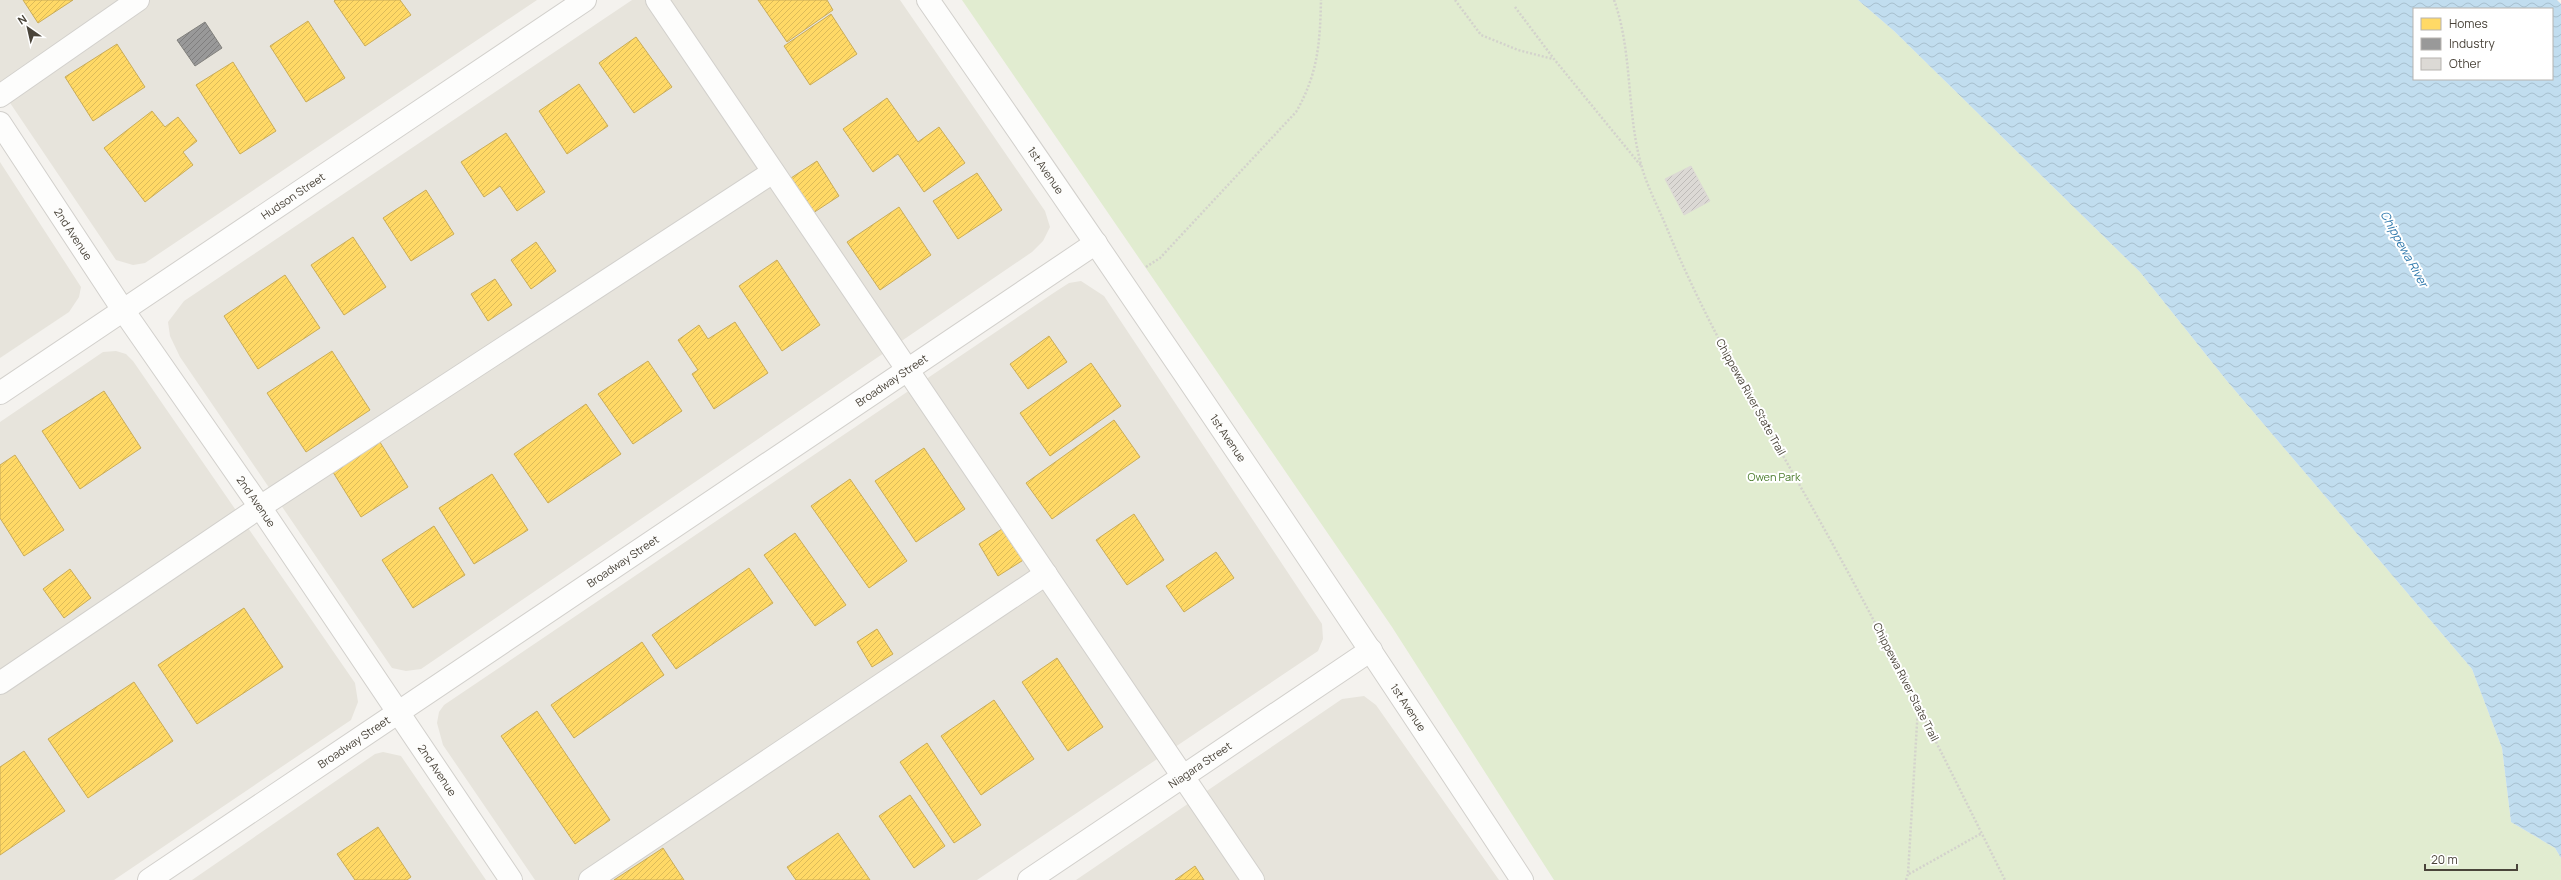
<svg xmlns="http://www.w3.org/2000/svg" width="2561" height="880" font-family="Manrope,sans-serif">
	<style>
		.residential { fill: #e7e4dc }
		.park { fill: #e1ecd0 }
		.water { fill: url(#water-waves); fill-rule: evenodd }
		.homes { fill: url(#homes-hatch); stroke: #c9ac59 }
		.industry { fill: url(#industry-hatch); stroke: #81807c }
		.building { fill: url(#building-hatch); stroke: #dcd9d4 }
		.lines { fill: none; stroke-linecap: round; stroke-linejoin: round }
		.minor-casing { stroke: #d2d0cc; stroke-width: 24 }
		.path { stroke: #d3d2cc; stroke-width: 2.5; stroke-dasharray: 2 2; stroke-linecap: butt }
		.minor { stroke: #fdfdfc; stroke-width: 22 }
		.labels { text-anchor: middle; stroke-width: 4; stroke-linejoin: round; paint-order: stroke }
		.street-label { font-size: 11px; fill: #4a443a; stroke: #fff }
		.park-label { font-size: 11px; fill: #4b7c2d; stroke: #fff }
		.water-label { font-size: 12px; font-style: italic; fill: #327aad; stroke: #fff }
	</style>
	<defs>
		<pattern id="water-waves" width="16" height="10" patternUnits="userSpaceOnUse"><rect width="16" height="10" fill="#c1ddef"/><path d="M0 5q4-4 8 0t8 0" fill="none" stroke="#a7bfce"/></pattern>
		<pattern id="homes-hatch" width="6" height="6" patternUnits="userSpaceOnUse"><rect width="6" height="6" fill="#ffd966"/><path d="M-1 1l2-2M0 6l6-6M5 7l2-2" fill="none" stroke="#dcbb59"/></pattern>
		<pattern id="industry-hatch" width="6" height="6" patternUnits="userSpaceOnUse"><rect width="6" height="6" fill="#999"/><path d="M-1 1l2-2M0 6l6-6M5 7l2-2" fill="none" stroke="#7f7e7e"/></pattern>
		<pattern id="building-hatch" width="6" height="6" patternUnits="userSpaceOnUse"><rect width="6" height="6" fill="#dcd9d5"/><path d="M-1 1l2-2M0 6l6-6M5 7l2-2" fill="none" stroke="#bebbb8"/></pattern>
	</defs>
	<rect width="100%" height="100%" fill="#f4f2ee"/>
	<!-- residential -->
	<path class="residential" d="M0 0H537L145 263 133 265 116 260 0 88Z
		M632 0H900L1045 211 1050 227 1043 241 1032 252 421 669 406 671 392 668 180 357 170 336 168 322 184 301Z
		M0 162 81 287 79 297 69 312 0 358Z
		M1081 281 1104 296 1322 624 1323 639 1318 651 977 880H535L443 745 437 723 439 712 444 705 1055 292 1069 283Z
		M116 351 126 354 133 361 355 683 358 702 351 720 114 880H0V422L103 352Z
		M1364 696 1376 705 1499 880H1076L1342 699Z
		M383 752 401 756 486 880H192L375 754Z"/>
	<!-- park -->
	<path class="park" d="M962 0H1858L1894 31 2140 272 2227 381 2472 669 2502 748 2511 822 2555 848 2561 858V880H1554L1392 627Z"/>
	<!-- water -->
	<path class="water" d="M1858 0H2557L2561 4V858L2555 848 2511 822 2502 748 2472 669 2227 381 2140 272 1894 31ZM2414 9H2552V79H2414Z"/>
	<!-- homes -->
	<path class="homes" d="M23 0H73L38 23Z
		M335 0H400L411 15 365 46 334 1Z
		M758 0H827L833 10 787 42Z
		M831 14 857 54 810 85 784 46Z
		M308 21 345 78 306 102 270 46Z
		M636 37 672 87 634 113 599 63Z
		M117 44 145 87 93 121 65 77Z
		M233 62 276 131 240 154 196 85Z
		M579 84 608 126 567 154 539 111Z
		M887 98 918 142 939 127 965 163 924 192 898 154 873 172 843 129Z
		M152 111 165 127 178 117 197 141 183 152 193 165 145 202 104 148Z
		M506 133 545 192 517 211 500 186 484 197 461 162Z
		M817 161 839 196 813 213 791 178Z
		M977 173 1002 210 958 239 933 201Z
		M426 190 454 234 411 261 383 218Z
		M899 207 931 255 880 290 847 242Z
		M353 237 386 287 344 315 311 265Z
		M536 242 556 271 531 289 511 260Z
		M777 260 820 325 782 351 739 286Z
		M285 275 320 328 258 369 224 316Z
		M495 279 512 305 488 321 471 294Z
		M735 322 768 373 714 409 692 374 698 370 678 340 699 325 708 339Z
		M1049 336 1067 362 1028 389 1010 364Z
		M332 351 370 410 306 452 267 393Z
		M648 361 682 411 633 444 598 394Z
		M1091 363 1121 406 1050 456 1020 413Z
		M104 391 141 448 80 489 42 431Z
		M586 404 621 454 548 503 514 454Z
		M1114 420 1140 457 1052 519 1026 483Z
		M378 439 408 487 361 517 331 469Z
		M924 448 965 509 916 542 875 481Z
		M15 455 64 530 24 556 0 518V465Z
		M492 474 528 530 474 564 439 508Z
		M850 479 907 561 869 588 811 506Z
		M1134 514 1164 560 1127 585 1096 540Z
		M434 526 465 575 413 608 382 560Z
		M1005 527 1025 559 998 576 979 544Z
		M795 533 846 605 815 626 764 555Z
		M1216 552 1234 578 1184 612 1166 586Z
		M749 568 773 603 676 669 652 635Z
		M70 569 91 598 64 618 43 589Z
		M244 608 283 667 197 724 158 665Z
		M877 629 893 654 872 667 857 642Z
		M642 642 664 675 574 738 551 705Z
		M1057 658 1103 727 1068 751 1022 682Z
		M134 682 173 741 88 798 48 739Z
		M994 700 1034 759 981 795 941 736Z
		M537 711 610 820 575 844 501 736Z
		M927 743 981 825 954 843 900 762Z
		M24 751 65 811 0 855V767Z
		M910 795 945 846 914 868 879 816Z
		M378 827 411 877 407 880H355L337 854Z
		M838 833 870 880H796L787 867Z
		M663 848 684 880H614Z
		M1195 866 1204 880H1175Z"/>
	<!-- industry -->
	<path class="industry" d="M205 22 222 48 195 66 177 40Z"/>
	<!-- building -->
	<path class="building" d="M1691 166 1710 201 1684 215 1665 179Z"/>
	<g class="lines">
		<defs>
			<g id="minor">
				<path d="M657 0 1253 880"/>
				<path id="s1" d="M928 0C1130 291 1328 584 1522 880"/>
				<path d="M0 96 138 0"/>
				<path id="s2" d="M0 123 123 310 260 507 511 880"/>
				<path id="s3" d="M0 393 585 0"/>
				<path d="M0 683 260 507 773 172"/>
				<path id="s4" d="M149 880 1096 243"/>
				<path d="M590 880 1046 574"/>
				<path id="s5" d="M1029 880 1371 650"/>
			</g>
		</defs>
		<!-- minor casing -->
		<use href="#minor" class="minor-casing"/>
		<!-- path -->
		<path class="path" d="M1455 0 1481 35 1518 50 1553 59
			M1614 0C1633 52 1626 113 1642 168 1648 188 1658 207 1666 226 1707 327 1764 421 1817 516 1884 635 1944 758 2005 880
			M1515 7 1554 59 1642 167
			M1146 267 1160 258 1296 112C1318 74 1320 43 1321 0
			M1909 874 1982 833
			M1906 880 1908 874 1918 707"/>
		<!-- minor -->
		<use href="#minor" class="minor"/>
	</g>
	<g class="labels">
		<!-- street labels -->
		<g class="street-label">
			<text dy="4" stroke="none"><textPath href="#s1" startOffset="207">1st Avenue</textPath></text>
			<text dy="4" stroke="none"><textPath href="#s3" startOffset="353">Hudson Street</textPath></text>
			<text dy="4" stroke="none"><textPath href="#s2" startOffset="133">2nd Avenue</textPath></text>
			<text dy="4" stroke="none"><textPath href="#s4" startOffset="895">Broadway Street</textPath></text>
			<text transform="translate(1751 397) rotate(61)" y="4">Chippewa River State Trail</text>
			<text dy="4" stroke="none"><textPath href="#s1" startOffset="531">1st Avenue</textPath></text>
			<text dy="4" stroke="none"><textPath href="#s2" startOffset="457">2nd Avenue</textPath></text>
			<text dy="4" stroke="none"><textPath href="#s4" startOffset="571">Broadway Street</textPath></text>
			<text transform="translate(1906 682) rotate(63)" y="4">Chippewa River State Trail</text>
			<text dy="4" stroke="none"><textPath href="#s1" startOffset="855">1st Avenue</textPath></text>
			<text dy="4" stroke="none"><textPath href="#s4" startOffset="247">Broadway Street</textPath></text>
			<text dy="4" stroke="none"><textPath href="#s5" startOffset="206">Niagara Street</textPath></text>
			<text dy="4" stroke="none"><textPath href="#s2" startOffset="781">2nd Avenue</textPath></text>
		</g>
		<!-- park labels -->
		<g class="park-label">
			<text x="1774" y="481">Owen Park</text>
		</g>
		<!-- water labels -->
		<g class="water-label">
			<text transform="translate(2404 249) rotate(61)" y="4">Chippewa River</text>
		</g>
	</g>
	<!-- legend -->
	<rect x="2413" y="8" width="140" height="72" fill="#ffffff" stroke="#b7b4b0"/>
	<rect x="2421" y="18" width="20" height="12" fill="#ffd966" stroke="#b7b4b0"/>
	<text x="2449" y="28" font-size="12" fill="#4a443a">Homes</text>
	<rect x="2421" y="38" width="20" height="12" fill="#999999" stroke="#b7b4b0"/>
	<text x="2449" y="48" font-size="12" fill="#4a443a">Industry</text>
	<rect x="2421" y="58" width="20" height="12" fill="#dcd9d5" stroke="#b7b4b0"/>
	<text x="2449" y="68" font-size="12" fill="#4a443a">Other</text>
	<!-- north arrow -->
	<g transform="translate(28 28) rotate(326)" stroke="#ffffff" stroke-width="3" paint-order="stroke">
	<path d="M0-3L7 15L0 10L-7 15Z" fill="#4a443a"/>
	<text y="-6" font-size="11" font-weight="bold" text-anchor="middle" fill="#4a443a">N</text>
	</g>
	<!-- scale -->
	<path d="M2425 864v6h92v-6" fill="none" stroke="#4a443a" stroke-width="2"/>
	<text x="2431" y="864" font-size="12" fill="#4a443a" stroke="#ffffff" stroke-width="3" paint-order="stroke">20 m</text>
</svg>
